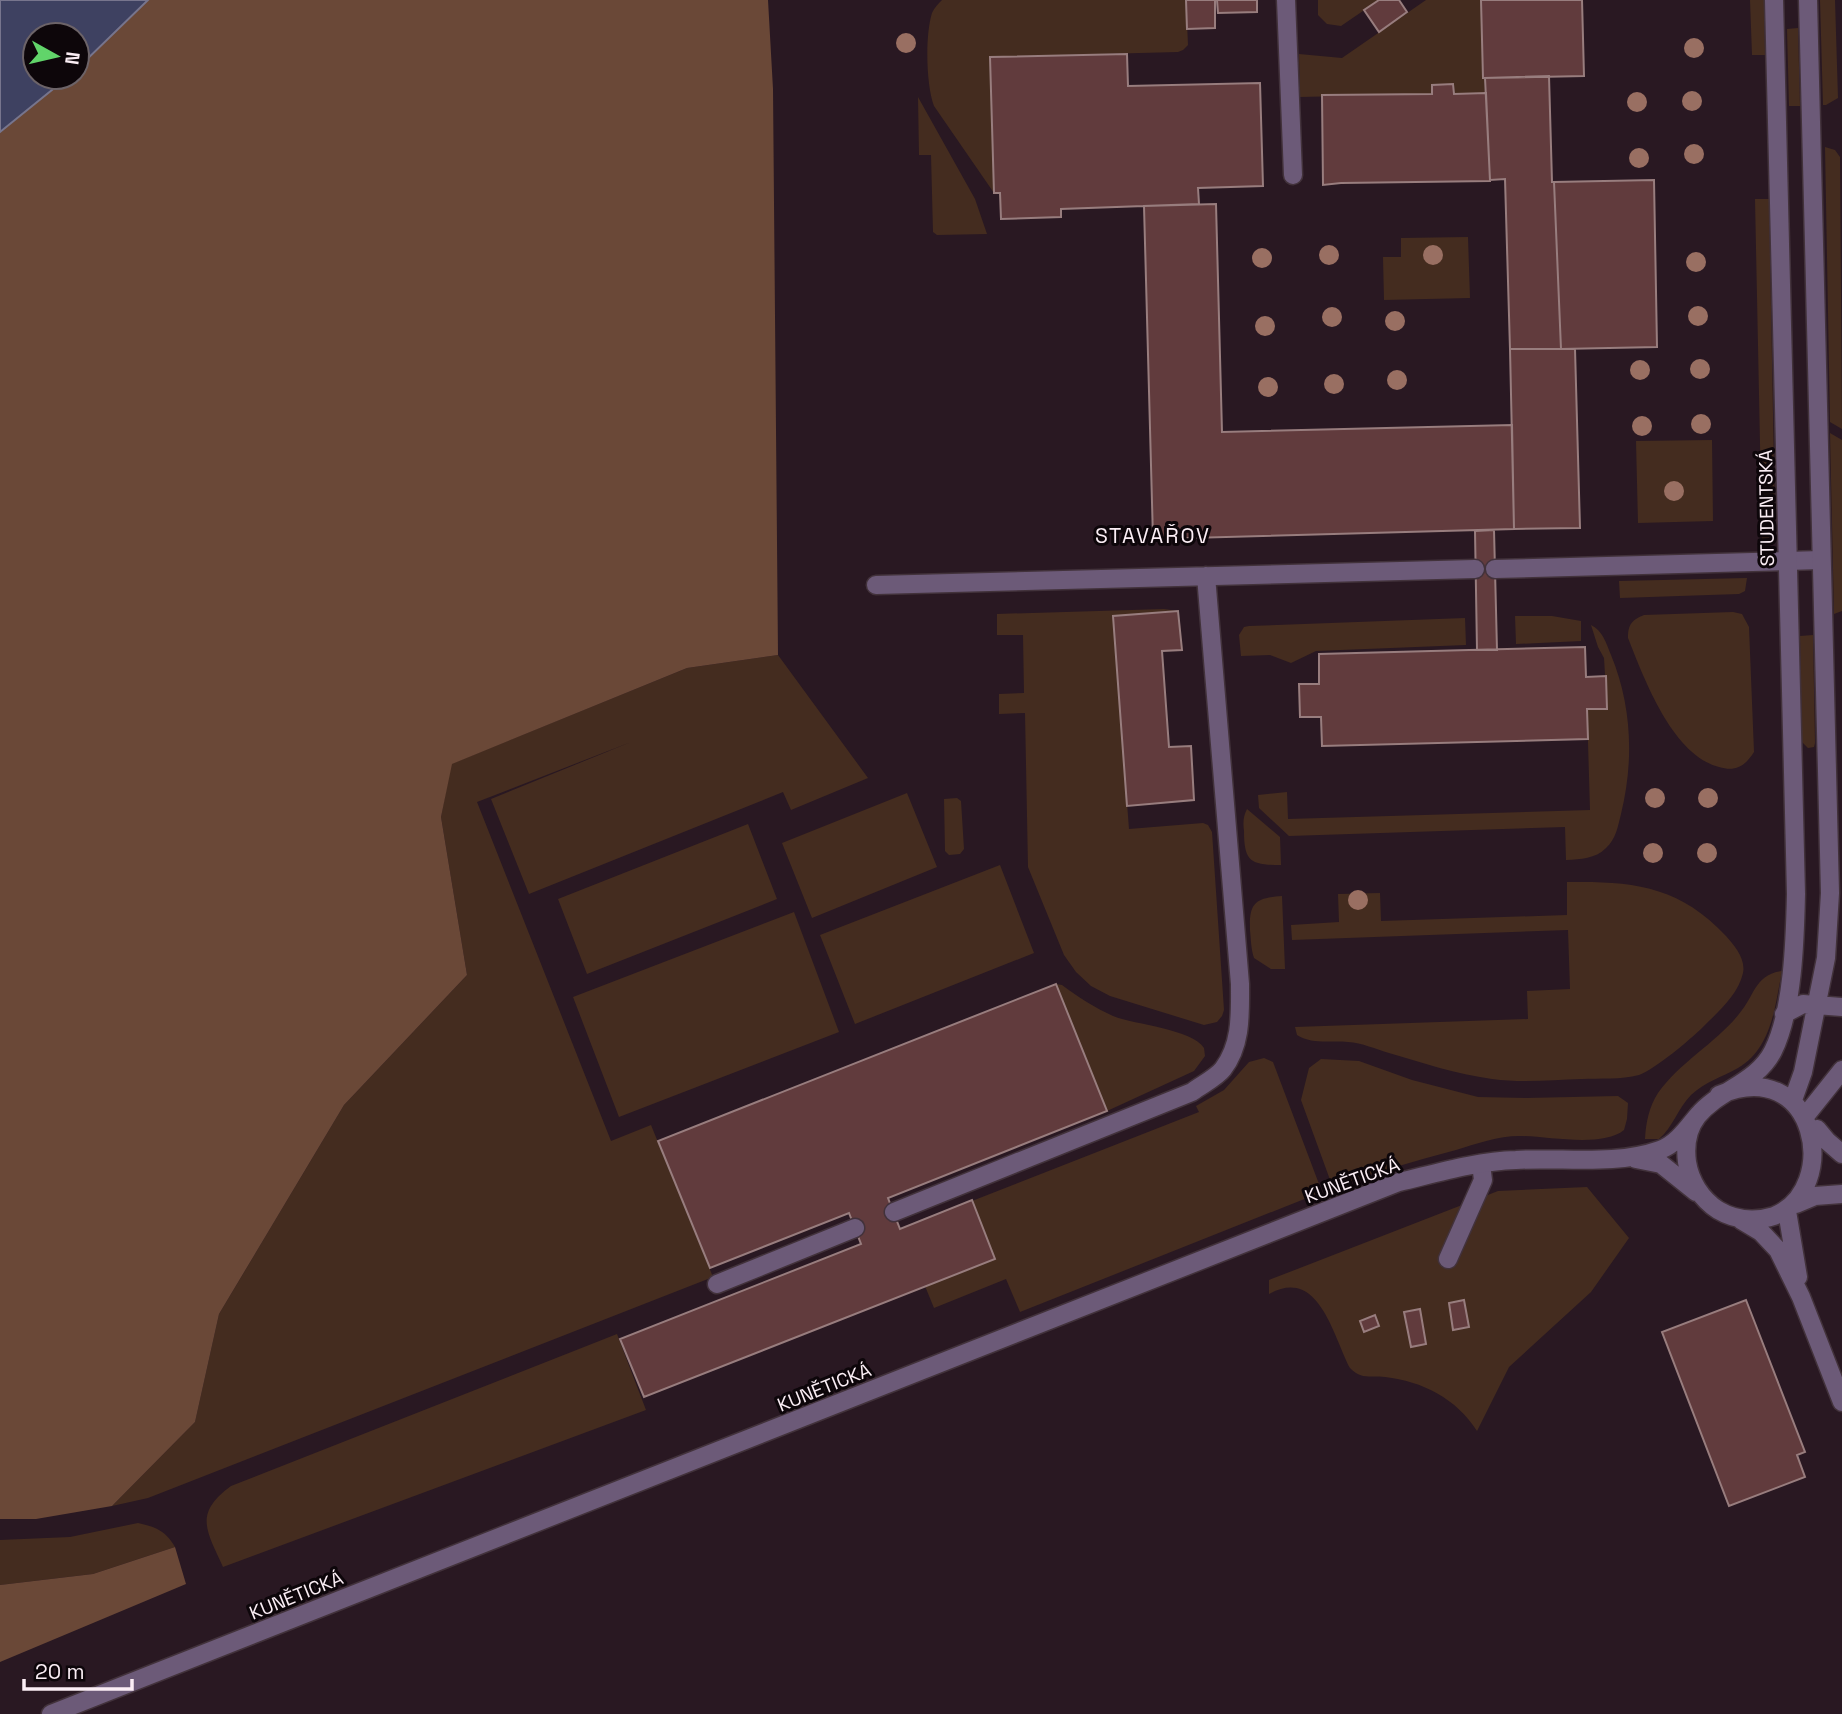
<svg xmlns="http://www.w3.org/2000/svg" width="1842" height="1714" font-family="'Space Grotesk',sans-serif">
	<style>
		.green { fill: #442c1f }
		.forest { fill: #6a4837 }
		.water { fill: #3e4161; stroke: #77758d; stroke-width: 2 }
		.building { fill: #613b3d; stroke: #987d7e; stroke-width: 2 }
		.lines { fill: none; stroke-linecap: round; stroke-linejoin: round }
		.lane-casing { stroke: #42323b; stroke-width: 21 }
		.street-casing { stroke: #42323b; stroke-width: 21 }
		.lane { stroke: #6c5a78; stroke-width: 18 }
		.street { stroke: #6c5a78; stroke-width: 18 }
		.tree { fill: #996f62 }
		.labels { text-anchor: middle; stroke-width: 6; stroke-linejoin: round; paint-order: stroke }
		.street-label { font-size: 19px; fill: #fbeef5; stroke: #0d060a }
		.neighbourhood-label { font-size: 21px; letter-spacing: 2px; fill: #fbeef5; stroke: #0d060a }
	</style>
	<rect width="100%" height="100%" fill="#291822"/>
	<!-- green -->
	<path class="green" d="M942 0H1186L1188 45 1183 50 1178 52 991 57 994 193 934 106C926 85 925 35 932 13 934 8 938 4 942 0Z
		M1318 0H1379L1341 26 1327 24 1318 15Z
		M1426 0H1481L1485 93 1454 94 1453 84 1432 85V94L1300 97 1299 54 1342 58Z
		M1750 0H1764L1765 55H1752Z
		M1820 0H1835L1838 98 1826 105H1823Z
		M1798 28 1800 106H1789L1787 29Z
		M918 97 975 199 987 234 937 235 933 232 931 155H919Z
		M1825 147 1835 150 1840 157 1842 429 1830 422Z
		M1755 199H1769L1775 521 1774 530 1768 540 1762 541Z
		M1468 237 1470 298 1384 300 1383 257H1401V238Z
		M1830 433 1842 440V611L1834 614Z
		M1712 440 1713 521 1638 523 1636 441Z
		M1747 578 1745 591 1739 594 1620 598 1619 581Z
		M1164 609 1178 611 1113 617 1129 829 1203 823 1208 825 1212 832 1224 1010 1222 1016 1217 1022 1204 1025 1110 996 1091 986 1076 972 1064 955 1028 867 1025 713 999 714V694L1024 693 1023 635H997V614Z
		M1733 612 1742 614 1749 627 1754 752C1745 766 1736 772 1719 767 1672 755 1644 678 1628 638 1628 624 1632 620 1644 615Z
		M1515 616H1552L1581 621V641L1516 644Z
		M1465 618 1466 645 1316 651 1291 663 1270 655 1241 656 1239 635 1244 627 1249 626Z
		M1591 625C1603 631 1606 643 1611 655 1632 706 1634 761 1621 814 1618 826 1616 839 1606 848 1595 859 1581 859 1566 860L1565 827 1289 836 1259 808 1258 795 1287 792 1288 819 1590 810 1587 709 1607 708 1604 658 1598 647Z
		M1813 635 1815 743 1814 747 1808 748 1802 742 1800 636Z
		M778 655 868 778 791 810 783 792 529 894 491 799 631 742 477 802 611 1141 651 1125 713 1277 148 1498 112 1506 195 1422 219 1314 344 1105 467 975 441 817 451 764 687 668Z
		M907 793 937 867 812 918 782 843Z
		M957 798 961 801 964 849 960 854 949 855 945 851 944 799Z
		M1247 809 1280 837 1281 865C1251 865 1244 862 1244 831 1243 823 1243 817 1247 809Z
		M748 824 777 899 587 974 558 899Z
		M1000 865 1034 953 855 1024 820 935Z
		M1567 882C1631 881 1679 885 1726 936 1734 945 1746 959 1743 973 1738 995 1718 1012 1703 1027 1691 1039 1654 1070 1639 1075 1621 1080 1600 1078 1582 1079 1552 1080 1521 1083 1492 1079 1456 1074 1423 1063 1389 1053 1376 1049 1362 1043 1348 1042 1330 1040 1313 1045 1297 1035L1295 1027 1528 1019 1527 991 1570 989 1568 930 1292 940 1291 925 1339 922 1338 894 1380 893 1381 921 1567 915Z
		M1282 896 1285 969H1271L1254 958C1251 949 1251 940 1250 930 1249 903 1255 898 1282 896Z
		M794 912 839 1032 619 1117 573 997Z
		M1782 971C1775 1006 1772 1048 1738 1068 1722 1077 1705 1082 1691 1095 1678 1108 1673 1127 1659 1139H1645C1646 1122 1649 1107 1658 1093 1680 1062 1716 1043 1739 1014 1755 996 1754 975 1782 971Z
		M1056 984 1062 985C1078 997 1095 1008 1113 1016 1136 1025 1192 1029 1204 1048L1205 1056 1194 1071 1107 1111Z
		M1264 1058 1273 1062 1322 1192 1020 1312 1006 1279 934 1308 925 1286 995 1259 972 1201 1199 1112 1196 1106 1224 1090 1249 1062Z
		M1321 1059 1359 1061 1412 1080 1478 1097 1526 1098 1618 1096 1628 1103 1627 1119 1624 1130C1602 1148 1547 1136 1519 1136 1499 1136 1475 1144 1456 1150 1414 1161 1373 1173 1333 1188L1301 1100 1309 1068Z
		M1587 1187 1629 1238 1591 1292 1509 1367 1477 1431C1457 1399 1422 1381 1385 1377 1369 1375 1362 1380 1350 1368 1333 1336 1319 1266 1269 1294V1280L1498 1191Z
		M617 1334 646 1410 223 1567C207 1531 193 1514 231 1486Z
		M138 1523C156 1527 166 1531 175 1547L93 1574 0 1585V1540L70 1537Z"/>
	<!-- forest -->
	<path class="forest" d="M148 0H768L773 89 778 655 687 668 452 764 441 817 467 975 344 1105 219 1314 195 1422 112 1506 36 1519H0V132L68 77H77V69Z
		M175 1547 186 1584 0 1662V1585L93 1574Z"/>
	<!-- water -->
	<path class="water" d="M0 0H148L77 69V35H35V77H68L0 132Z"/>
	<!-- building -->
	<path class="building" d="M1186 0H1215V28L1187 29Z
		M1217 0H1257V12L1218 13Z
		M1379 0H1399L1407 12 1379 32 1364 10Z
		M1481 0H1582L1584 76 1483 78Z
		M1127 54 1128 86 1260 83 1263 186 1198 188 1199 204 1061 209V217L1001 219 1000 193H994L990 57Z
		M1549 76 1552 182H1554L1561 349H1510L1505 179 1490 180 1485 78Z
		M1453 84 1454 94 1486 93 1490 181 1341 183 1323 185 1322 95 1432 94V85Z
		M1654 180 1657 347 1561 349 1554 182Z
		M1216 204 1222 432 1512 425 1514 529 1153 539 1144 206Z
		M1510 349H1575L1580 528 1514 529Z
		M1494 530 1497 650H1477L1475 531Z
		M1178 611 1182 650 1162 651 1169 747 1191 746 1194 800 1127 806 1113 616Z
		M1585 647 1586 677 1606 676 1607 709H1587L1588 739 1322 746 1321 717H1300L1299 684H1319V654Z
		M1056 984 1107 1111 888 1198 900 1229 972 1200 995 1259 644 1397 620 1339 861 1244 849 1213 710 1268 658 1141Z
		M1464 1300 1469 1327 1453 1330 1449 1303Z
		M1746 1300 1805 1452 1797 1455 1805 1477 1729 1506 1662 1332Z
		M1420 1309 1426 1344 1411 1347 1404 1312Z
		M1375 1315 1379 1326 1364 1332 1360 1321Z"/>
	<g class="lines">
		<defs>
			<path id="lane" d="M1286 0 1293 175
				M1495 569 1821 560
				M876 585 1475 569
				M894 1212 1192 1092C1201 1085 1216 1078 1223 1069 1242 1044 1240 1013 1240 984L1206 576
				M1448 1259 1483 1180 1481 1164
				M717 1284 855 1228"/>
			<path id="street" d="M1784 1014 1803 1004 1842 1007
				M1719 1095C1817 1053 1842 1189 1774 1216 1755 1222 1735 1220 1718 1210 1701 1199 1690 1181 1687 1162 1678 1093 1750 1097 1773 1051 1793 1011 1795 939 1796 894L1774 0
				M1793 1100 1803 1072 1826 958 1830 893 1808 0
				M1807 1114 1842 1070
				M1817 1129 1827 1141 1842 1154
				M1636 1159 1661 1164 1696 1192
				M1796 1204 1815 1196 1842 1194
				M1787 1211 1798 1277
				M1741 1220 1761 1232 1778 1250 1801 1297 1842 1402
				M51 1714 1399 1182C1437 1173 1477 1161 1516 1160 1562 1157 1615 1166 1660 1150 1677 1144 1688 1127 1699 1114"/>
		</defs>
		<!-- lane casing -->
		<use href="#lane" class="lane-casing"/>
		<!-- street casing -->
		<use href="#street" class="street-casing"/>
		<!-- lane -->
		<use href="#lane" class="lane"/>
		<!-- street -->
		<use href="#street" class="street"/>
	</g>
	<!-- trees -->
	<g class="tree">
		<circle cx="906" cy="43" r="10"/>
		<circle cx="1694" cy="48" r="10"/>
		<circle cx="1692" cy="101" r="10"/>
		<circle cx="1637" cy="102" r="10"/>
		<circle cx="1694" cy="154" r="10"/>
		<circle cx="1639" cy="158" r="10"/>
		<circle cx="1329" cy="255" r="10"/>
		<circle cx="1433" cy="255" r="10"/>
		<circle cx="1262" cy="258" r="10"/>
		<circle cx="1696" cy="262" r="10"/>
		<circle cx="1698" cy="316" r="10"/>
		<circle cx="1332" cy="317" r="10"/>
		<circle cx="1395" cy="321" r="10"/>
		<circle cx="1265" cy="326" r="10"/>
		<circle cx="1700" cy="369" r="10"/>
		<circle cx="1640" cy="370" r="10"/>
		<circle cx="1397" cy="380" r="10"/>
		<circle cx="1334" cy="384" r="10"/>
		<circle cx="1268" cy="387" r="10"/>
		<circle cx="1701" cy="424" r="10"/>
		<circle cx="1642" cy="426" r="10"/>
		<circle cx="1674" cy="491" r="10"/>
		<circle cx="1655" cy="798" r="10"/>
		<circle cx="1708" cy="798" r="10"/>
		<circle cx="1653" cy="853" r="10"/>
		<circle cx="1707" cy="853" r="10"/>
		<circle cx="1358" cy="900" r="10"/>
	</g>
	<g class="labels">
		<!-- street labels -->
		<g class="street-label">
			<text transform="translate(1766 508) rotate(-91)" y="7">STUDENTSKÁ</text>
			<text transform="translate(1352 1180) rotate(-20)" y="7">KUNĚTICKÁ</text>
			<text transform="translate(824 1387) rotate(-22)" y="7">KUNĚTICKÁ</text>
			<text transform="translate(296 1595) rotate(-22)" y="7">KUNĚTICKÁ</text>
		</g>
		<!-- neighbourhood labels -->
		<g class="neighbourhood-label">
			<text x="1153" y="543">STAVAŘOV</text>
		</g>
	</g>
	<!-- north arrow -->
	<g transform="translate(56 56) rotate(98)"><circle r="33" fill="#0d060a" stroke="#6c6368" stroke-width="2"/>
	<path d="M0-5L12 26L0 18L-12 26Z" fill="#61d46a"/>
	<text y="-10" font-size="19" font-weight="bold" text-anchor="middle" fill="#fbeef5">N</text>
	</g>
	<!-- scale -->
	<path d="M24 1679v10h108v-10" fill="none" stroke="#fbeef5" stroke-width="3.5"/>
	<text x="35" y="1679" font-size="21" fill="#fbeef5" stroke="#0d060a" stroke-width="5" paint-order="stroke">20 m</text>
</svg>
